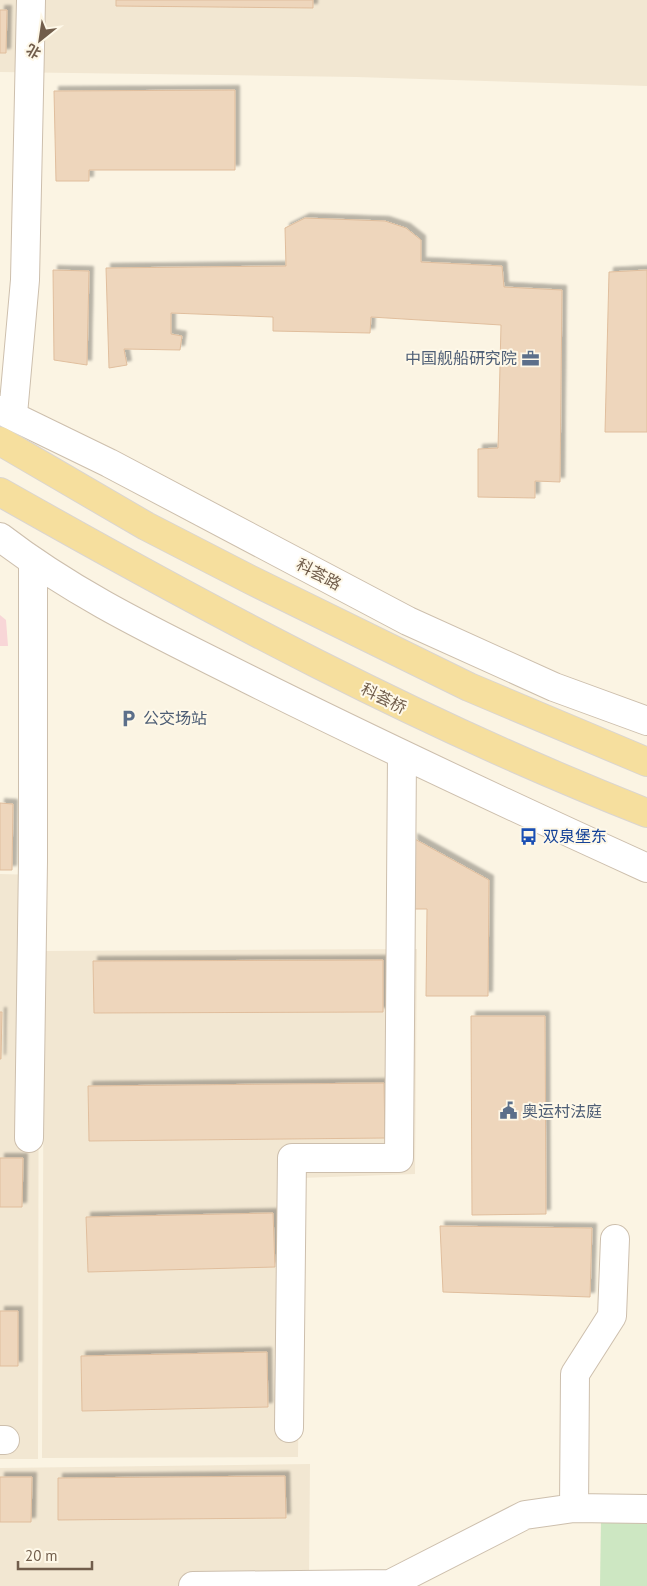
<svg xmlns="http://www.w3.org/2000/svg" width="647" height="1586" font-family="'PT Sans','Noto Sans SC',sans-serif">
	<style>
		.residential { fill: #f2e7d2 }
		.medical { fill: #f8d6d7 }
		.green { fill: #cde7c2 }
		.building { fill: #eed6bc; stroke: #e0be9d; filter: url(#shadow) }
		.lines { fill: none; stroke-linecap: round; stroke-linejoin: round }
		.minor-casing { stroke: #cdbfad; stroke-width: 30 }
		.major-casing { stroke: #dad5d0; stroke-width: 30 }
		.minor { stroke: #fff; stroke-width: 28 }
		.major { stroke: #f6df9e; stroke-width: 28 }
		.labels { text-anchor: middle; stroke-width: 4; stroke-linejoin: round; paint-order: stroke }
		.service-label { font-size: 16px; fill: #4e5e75; stroke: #fef8e8; text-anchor: start }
		.street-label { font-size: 16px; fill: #715d4b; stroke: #fef8e8 }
		.transit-label { font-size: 16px; fill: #164399; stroke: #fef8e8; text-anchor: start }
	</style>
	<defs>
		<filter id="shadow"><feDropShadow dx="4.5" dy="-4.5" stdDeviation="1" flood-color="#0004"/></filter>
	</defs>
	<rect width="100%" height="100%" fill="#fbf4e3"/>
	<!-- residential -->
	<path class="residential" d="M0 0H647V86L356 77 0 72Z
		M0 874 39 875 38 1459H0Z
		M417 949 415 1174 301 1178 298 1457 42 1458 44 951Z
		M310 1464 309 1575 345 1586H0V1468Z"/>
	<!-- medical -->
	<path class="medical" d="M0 615 6 620 8 646H0Z"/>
	<!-- green -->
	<path class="green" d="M601 1517H647V1586H600Z"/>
	<!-- building -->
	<path class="building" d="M116 0H313V8L116 6Z
		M0 10H7L6 53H0Z
		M235 90V170H89V181H56L54 91Z
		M305 218 385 221 406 228 421 240V262L502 266 504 287 562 290 560 482 535 481V498L478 497V449L498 448 501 325 371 317 370 333 273 331V317L171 313V334L182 336 180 350 124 349 127 365 109 368 106 268 286 266 285 228Z
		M53 270 89 271 87 365 54 360Z
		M647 270V432H605L609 272Z
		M0 803 13 804 12 870H0Z
		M413 838 489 880 488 996H426L427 909H414Z
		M383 960V1012L94 1013 93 961Z
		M0 1012H2L1 1059H0Z
		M471 1016H545L546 1214 472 1215Z
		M384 1083 385 1138 89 1141 88 1086Z
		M0 1158H23L22 1207H0Z
		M273 1213 275 1267 88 1272 86 1217Z
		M440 1226 592 1228 590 1297 443 1292Z
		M0 1311H18V1366H0Z
		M267 1352 268 1407 82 1411 81 1356Z
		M285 1476 286 1518 58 1520V1478Z
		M0 1477H32L31 1522H0Z"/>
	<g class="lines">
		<defs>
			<path id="minor" d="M0 410 109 463 408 621 554 687 647 721
				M13 414 25 280 31 0
				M0 537C78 597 161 635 248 679 380 745 513 807 647 868
				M29 1138 33 861V562
				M289 1428 292 1158H399L402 755
				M0 1440H5
				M574 1508 575 1374 612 1316 615 1239
				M193 1586 390 1584 525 1515 574 1508 647 1509"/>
			<path id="major" d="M0 441 146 526 249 579 469 687 647 762
				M0 492C210 611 422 725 647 813"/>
		</defs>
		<!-- minor casing -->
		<use href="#minor" class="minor-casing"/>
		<!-- major casing -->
		<use href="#major" class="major-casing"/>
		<!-- minor -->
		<use href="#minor" class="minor"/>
		<!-- major -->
		<use href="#major" class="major"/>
	</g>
	<!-- icons -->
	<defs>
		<symbol id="office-bare" viewBox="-9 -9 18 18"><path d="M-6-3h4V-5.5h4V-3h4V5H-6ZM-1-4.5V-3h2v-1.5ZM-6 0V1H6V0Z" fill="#5c6f8a" stroke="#fef8e8" stroke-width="2.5" paint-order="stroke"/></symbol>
		<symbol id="parking-bare" viewBox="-9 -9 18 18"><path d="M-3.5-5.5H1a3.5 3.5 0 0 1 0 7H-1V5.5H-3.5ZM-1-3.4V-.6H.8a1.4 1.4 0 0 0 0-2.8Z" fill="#5c6f8a" stroke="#fef8e8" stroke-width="2.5" paint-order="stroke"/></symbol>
		<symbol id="bus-bare" viewBox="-9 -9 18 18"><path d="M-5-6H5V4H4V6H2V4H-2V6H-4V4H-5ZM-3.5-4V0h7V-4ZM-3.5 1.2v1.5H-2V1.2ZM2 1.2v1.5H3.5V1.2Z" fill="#1a4fb4" stroke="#fef8e8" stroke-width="2.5" paint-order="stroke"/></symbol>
		<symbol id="civic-bare" viewBox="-9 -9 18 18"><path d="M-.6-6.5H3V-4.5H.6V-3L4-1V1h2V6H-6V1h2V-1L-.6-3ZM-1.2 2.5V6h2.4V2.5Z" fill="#5c6f8a" stroke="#fef8e8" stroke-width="2.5" paint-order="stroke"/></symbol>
	</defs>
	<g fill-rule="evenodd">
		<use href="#office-bare" x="518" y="346" width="25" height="25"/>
		<use href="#parking-bare" x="116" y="706" width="25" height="25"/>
		<use href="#bus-bare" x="516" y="824" width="25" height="25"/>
		<use href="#civic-bare" x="496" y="1098" width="25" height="25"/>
	</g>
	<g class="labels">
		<!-- service labels -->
		<g class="service-label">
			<text x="517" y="364" text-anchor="end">中国舰船研究院</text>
			<text x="143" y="724">公交场站</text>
			<text x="522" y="1117">奥运村法庭</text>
		</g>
		<!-- street labels -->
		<g class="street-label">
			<text transform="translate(319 574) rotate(28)" y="6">科荟路</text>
			<text transform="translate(384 698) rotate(26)" y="6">科荟桥</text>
		</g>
		<!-- transit labels -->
		<g class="transit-label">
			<text x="543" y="842">双泉堡东</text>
		</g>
	</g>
	<!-- north arrow -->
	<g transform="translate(40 40) rotate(210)" stroke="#fef8e8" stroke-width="4" paint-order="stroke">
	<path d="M0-4L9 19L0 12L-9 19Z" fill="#715d4b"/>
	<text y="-8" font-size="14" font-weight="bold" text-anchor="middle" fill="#715d4b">北</text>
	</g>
	<!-- scale -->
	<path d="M18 1561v8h74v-8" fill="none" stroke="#715d4b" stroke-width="2.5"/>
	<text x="25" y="1561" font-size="15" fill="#715d4b" stroke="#fef8e8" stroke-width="4" paint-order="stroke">20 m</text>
</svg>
